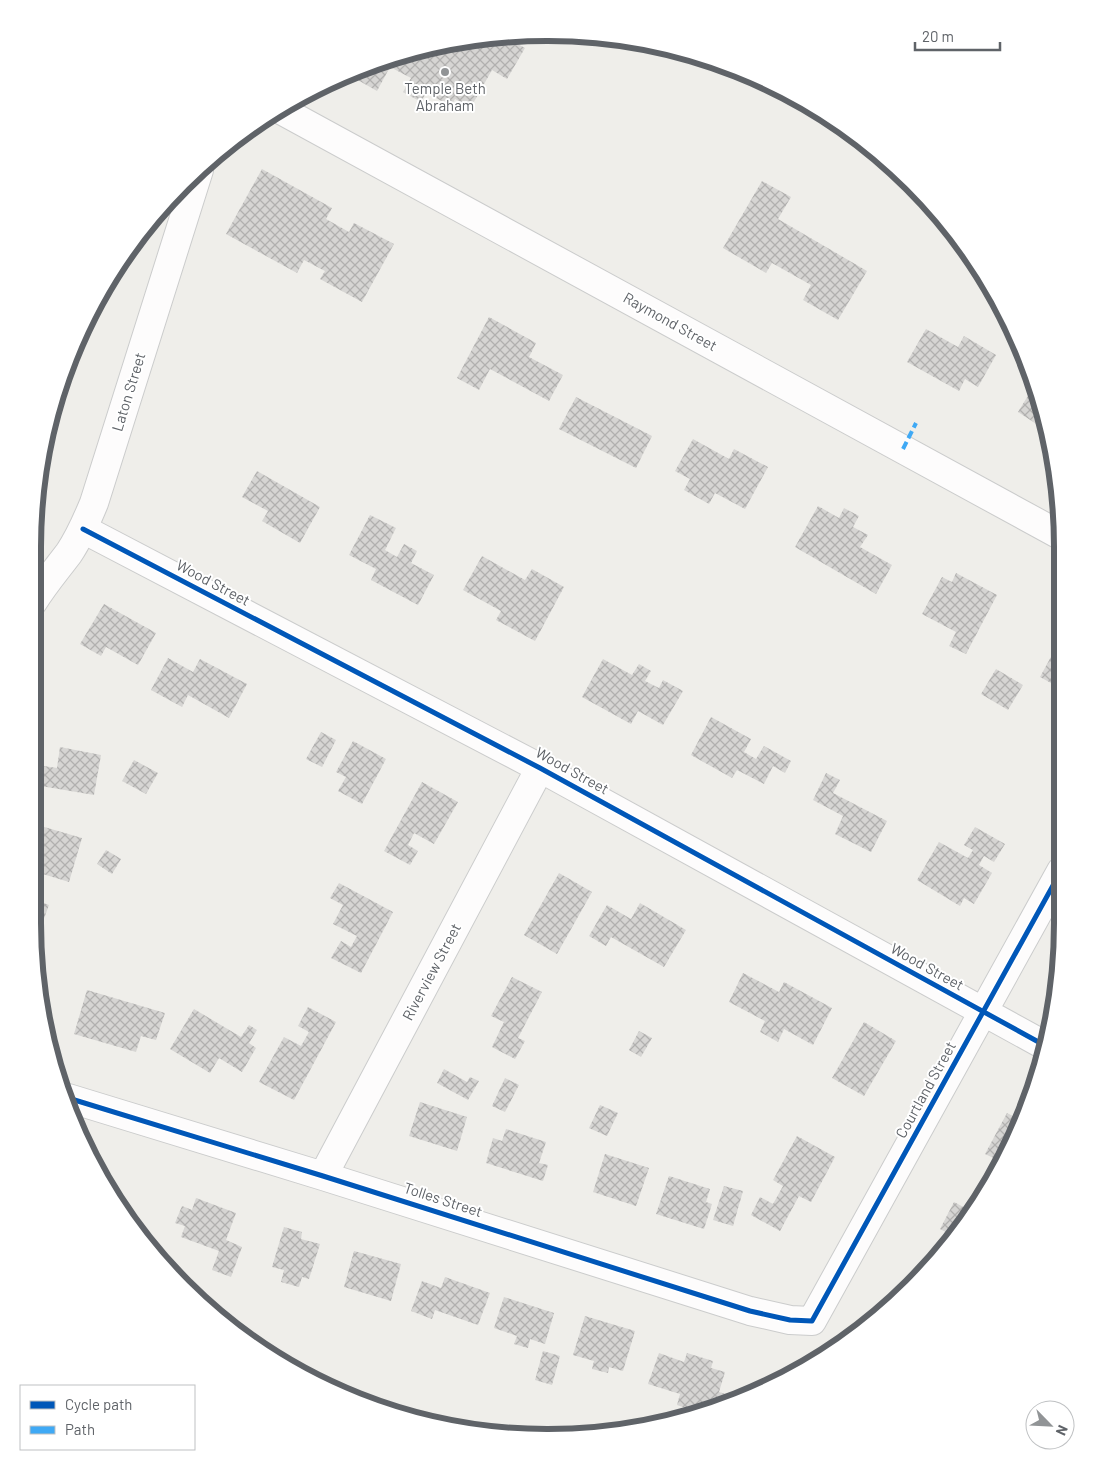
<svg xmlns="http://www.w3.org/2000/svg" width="1095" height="1470" font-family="Barlow,sans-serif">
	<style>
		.building { fill: url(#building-cross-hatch) }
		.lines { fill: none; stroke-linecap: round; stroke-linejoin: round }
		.minor-casing { stroke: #cbcccc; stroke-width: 30 }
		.minor { stroke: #fdfcfc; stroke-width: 28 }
		.quiet { stroke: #3fa9f5; stroke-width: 4; stroke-dasharray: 8 4; stroke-linecap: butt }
		.cycleway-casing { stroke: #fff; stroke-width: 8 }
		.cycleway { stroke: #0057b8; stroke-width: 5 }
		.poi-dot { fill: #919496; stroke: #fff; stroke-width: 2 }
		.labels { text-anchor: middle; stroke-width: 4; stroke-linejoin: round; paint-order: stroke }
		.poi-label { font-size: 15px; fill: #5f6368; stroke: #fff }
		.street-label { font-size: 15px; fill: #5f6368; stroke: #fff }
		.rim { fill: none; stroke: #5f6368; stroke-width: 6 }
	</style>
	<defs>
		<pattern id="building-cross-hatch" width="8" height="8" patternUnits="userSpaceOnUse" patternTransform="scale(1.25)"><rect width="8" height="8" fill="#d6d5d3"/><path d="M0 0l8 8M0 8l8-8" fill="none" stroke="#b1b0af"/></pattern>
	</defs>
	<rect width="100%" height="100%" fill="#efeeea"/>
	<!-- building -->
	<path class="building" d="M509 34 507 38 525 48 507 79 492 70 471 107 455 99 451 106 434 97 438 90 430 86 421 102 403 92 411 78 390 67 377 91 349 75 414 50Z
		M262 169 332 208 326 219 349 232 354 223 394 244 362 302 320 279 325 271 304 260 297 273 226 234Z
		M762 181 791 197 778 219 867 271 838 320 803 300 811 285 772 263 766 273 723 248Z
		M489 317 536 343 529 357 563 375 549 401 490 369 479 390 457 378Z
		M926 329 958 347 964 336 996 355 978 387 965 379 959 391 907 362Z
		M65 369 68 370 60 397 56 396Z
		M1029 394 1036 398 1044 429 1018 412Z
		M576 397 652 436 636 468 559 429Z
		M50 415 57 417 50 436 47 435Z
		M693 439 729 459 734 449 768 467 745 509 715 493 709 504 684 490 690 479 675 471Z
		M257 471 320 507 300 543 262 521 268 511 242 497Z
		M818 506 839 518 844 508 859 516 853 527 868 535 860 547 892 565 876 594 795 547Z
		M370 515 396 528 385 550 397 557 404 544 417 551 411 563 434 575 418 605 371 580 376 569 349 555Z
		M482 556 525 580 532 569 564 587 535 641 496 620 501 611 463 590Z
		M956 573 997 595 966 654 949 646 956 632 922 614 942 577 952 582Z
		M104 604 156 633 138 665 106 647 101 656 80 644Z
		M1059 642 1060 688 1040 677Z
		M168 658 193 672 200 659 247 684 229 718 188 695 182 707 151 690Z
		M603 659 632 675 639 664 651 671 645 681 659 688 663 680 683 691 663 725 638 711 631 724 582 697Z
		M996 669 1023 685 1008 710 981 694Z
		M711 717 751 739 744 752 756 759 764 746 791 761 785 773 773 766 764 784 737 770 732 778 691 755Z
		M321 732 336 740 322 767 306 759Z
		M353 741 386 759 362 804 338 791 346 777 336 772Z
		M60 747 101 755 94 795 41 786 44 766 57 768Z
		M134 760 158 773 146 794 122 781Z
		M826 773 840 780 833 793 887 821 871 852 835 834 843 816 813 800Z
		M422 782 458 802 434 844 414 833 408 845 418 851 410 865 384 851Z
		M34 824 82 838 69 882 33 871Z
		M975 827 1005 844 994 862 984 856 979 865 992 873 974 904 964 898 960 906 917 880 939 842 968 858 973 850 964 845Z
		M106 850 121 859 112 874 97 864Z
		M559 873 592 892 557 954 524 935Z
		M339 883 393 912 361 973 331 958 341 941 351 947 357 936 333 924 343 905 330 898Z
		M33 899 49 905 35 943 32 922Z
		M640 903 686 930 664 967 611 937 606 946 589 936 607 905 631 919Z
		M743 973 779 992 784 982 832 1008 813 1045 784 1029 778 1042 760 1032 765 1021 729 1002Z
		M512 977 542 992 518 1038 525 1041 515 1059 492 1047 504 1022 491 1016Z
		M87 990 165 1013 156 1040 141 1036 136 1052 74 1034Z
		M308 1007 336 1022 294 1100 259 1082 284 1037 301 1046 309 1032 298 1026Z
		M194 1009 241 1037 249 1025 257 1030 249 1043 256 1048 242 1072 219 1058 210 1073 170 1049Z
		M864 1022 896 1041 864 1096 832 1078Z
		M639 1031 652 1038 641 1057 629 1050Z
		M444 1069 467 1082 470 1077 479 1081 468 1100 437 1083Z
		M505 1078 519 1085 505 1112 492 1106Z
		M420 1102 467 1117 457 1151 409 1136Z
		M600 1105 618 1113 607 1136 589 1128Z
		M1007 1113 1021 1120 1002 1162 985 1154Z
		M506 1129 546 1142 539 1163 548 1165 543 1181 486 1163 493 1138 502 1141Z
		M797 1136 835 1157 811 1202 799 1196 780 1231 751 1215 760 1197 773 1204 783 1186 773 1180Z
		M605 1154 649 1168 636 1206 593 1192Z
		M669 1176 710 1189 706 1202 712 1204 704 1229 656 1214Z
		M724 1186 743 1191 733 1226 713 1220Z
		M196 1198 236 1213 226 1240 242 1247 231 1277 212 1270 219 1251 181 1237 185 1226 175 1223 182 1206 192 1210Z
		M954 1202 971 1211 953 1236 940 1229Z
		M284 1227 302 1232 301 1239 320 1244 309 1279 302 1277 299 1287 281 1282 284 1270 272 1267Z
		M354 1251 401 1264 391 1301 344 1287Z
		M938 1252 941 1254 932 1265H931Z
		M445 1277 490 1293 478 1325 435 1310 432 1319 411 1311 422 1281 441 1288Z
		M504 1297 554 1313 545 1344 530 1339 528 1348 514 1344 517 1336 494 1328Z
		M585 1316 635 1331 623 1371 609 1367 608 1373 592 1369 594 1361 573 1355Z
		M543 1351 560 1356 552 1385 535 1380Z
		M659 1353 684 1362 687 1353 713 1361 711 1368 725 1372 719 1392 732 1396 730 1402 724 1405 716 1403 715 1408 700 1403 697 1412 677 1405 680 1394 648 1384Z"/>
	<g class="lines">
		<defs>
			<path id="minor" d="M281 110 1058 534
				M83 529 540 768 1044 1045
				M33 602C44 584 57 569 69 553 79 538 87 520 94 503L199 170
				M68 1098 323 1176 750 1311 790 1320 812 1321 1061 871
				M323 1176 540 768"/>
		</defs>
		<!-- minor casing -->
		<use href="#minor" class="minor-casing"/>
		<!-- minor -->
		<use href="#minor" class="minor"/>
		<!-- quiet -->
		<path class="quiet" d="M903 449 916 423"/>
		<defs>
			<path id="cycleway" d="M83 529 540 768 1044 1045
				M68 1098 323 1176 750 1311 790 1320 812 1321 1061 871"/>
		</defs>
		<!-- cycleway casing -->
		<use href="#cycleway" class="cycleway-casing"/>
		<!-- cycleway -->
		<use href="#cycleway" class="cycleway"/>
	</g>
	<!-- markers -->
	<circle class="poi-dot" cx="445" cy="72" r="5"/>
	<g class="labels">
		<!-- poi labels -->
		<g class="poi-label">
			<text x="445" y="94">Temple Beth<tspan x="445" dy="17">Abraham</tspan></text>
		</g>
		<!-- street labels -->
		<g class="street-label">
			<text transform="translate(670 322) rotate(29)" y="5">Raymond Street</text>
			<text transform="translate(129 392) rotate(-73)" y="5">Laton Street</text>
			<text transform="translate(213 583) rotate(28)" y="5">Wood Street</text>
			<text transform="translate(572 771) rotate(29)" y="5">Wood Street</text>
			<text transform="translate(927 967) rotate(29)" y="5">Wood Street</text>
			<text transform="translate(432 972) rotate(-62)" y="5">Riverview Street</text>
			<text transform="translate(926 1090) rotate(-61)" y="5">Courtland Street</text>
			<text transform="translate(443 1200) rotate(18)" y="5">Tolles Street</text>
		</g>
	</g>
	<!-- crop -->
	<path d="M0 0H1095V1470H0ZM547 41H548A506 506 0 0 1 1054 547V923A506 506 0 0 1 548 1429H547A506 506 0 0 1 41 923V547A506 506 0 0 1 547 41Z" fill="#fff" fill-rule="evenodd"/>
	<path class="rim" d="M547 41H548A506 506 0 0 1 1054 547V923A506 506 0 0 1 548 1429H547A506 506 0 0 1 41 923V547A506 506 0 0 1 547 41Z"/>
	<!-- legend -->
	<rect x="20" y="1385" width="175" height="65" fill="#ffffff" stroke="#bfc1c3"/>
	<rect x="30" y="1401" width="25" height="8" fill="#0057b8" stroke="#bfc1c3"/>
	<text x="65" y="1410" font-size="15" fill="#5f6368">Cycle path</text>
	<rect x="30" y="1426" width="25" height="8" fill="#3fa9f5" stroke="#bfc1c3"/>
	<text x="65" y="1435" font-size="15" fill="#5f6368">Path</text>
	<!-- north arrow -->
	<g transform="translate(1050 1425) rotate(114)"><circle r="24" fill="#ffffff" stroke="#bfc1c3"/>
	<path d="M0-4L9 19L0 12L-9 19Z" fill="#919496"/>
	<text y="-8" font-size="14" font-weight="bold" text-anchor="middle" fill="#5f6368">N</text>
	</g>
	<!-- scale -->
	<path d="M915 42v8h85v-8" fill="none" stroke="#5f6368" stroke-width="2.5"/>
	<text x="922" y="42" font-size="15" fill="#5f6368" stroke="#ffffff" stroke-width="4" paint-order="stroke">20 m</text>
</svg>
